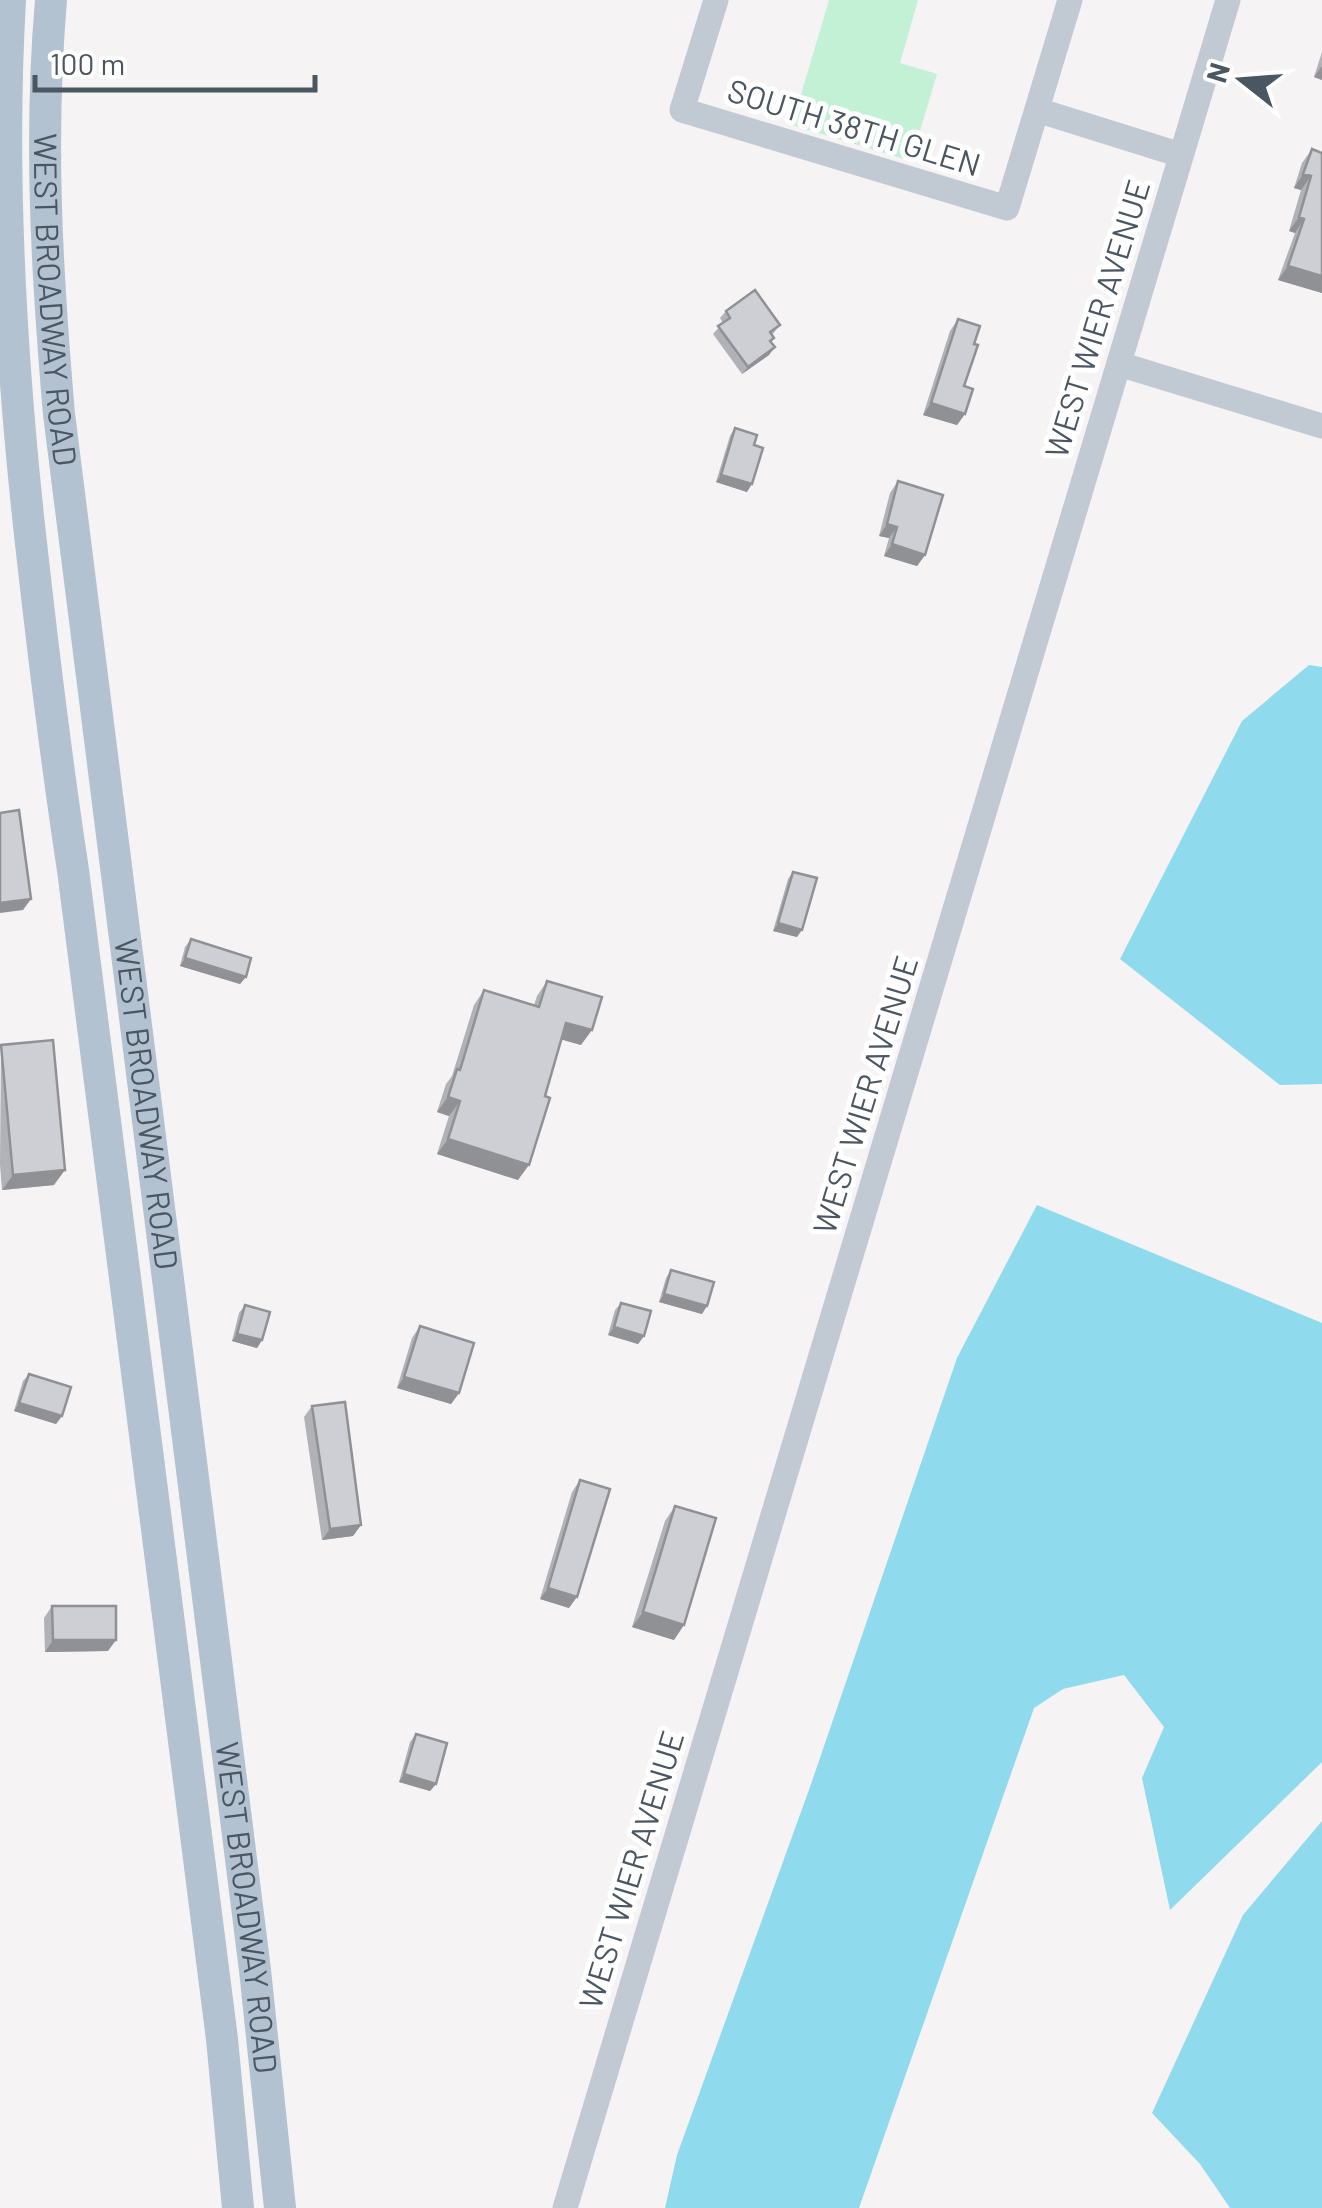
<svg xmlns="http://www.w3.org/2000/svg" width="1322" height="2208" font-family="Barlow,sans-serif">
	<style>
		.green { fill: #c3f1d5 }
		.water { fill: #90daee }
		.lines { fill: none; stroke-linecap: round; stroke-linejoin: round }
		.minor { stroke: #c1cad2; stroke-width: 25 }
		.major { stroke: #b3c2d1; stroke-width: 32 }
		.wall { fill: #b0b2b7 }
		.shaded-wall { fill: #909195 }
		.building { fill: #cdcfd5; stroke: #909195; stroke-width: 2.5 }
		.labels { text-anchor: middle; stroke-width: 10; stroke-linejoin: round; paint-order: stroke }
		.street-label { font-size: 32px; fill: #4a5661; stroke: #fff }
	</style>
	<rect width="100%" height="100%" fill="#f5f3f3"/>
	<!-- green -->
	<path class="green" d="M829 0H918L900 63 937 74 911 161 792 125Z"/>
	<!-- water -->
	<path class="water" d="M1309 665 1322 667V1084L1280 1085 1120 959 1242 721Z
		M1037 1205 1322 1323V1762L1170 1910 1142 1778 1164 1727 1124 1675 1063 1689 1034 1708 859 2208H665L677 2155 810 1787 957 1358Z
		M1322 1821V2208H1230L1200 2164 1152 2113 1243 1915Z"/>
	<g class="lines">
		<!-- minor -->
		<path class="minor" d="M716 0 682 110 1007 208 1070 0
			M1037 110 1181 155
			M1119 364 1322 426
			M565 2208 1228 0"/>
		<!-- major -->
		<g class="major">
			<path d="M10 0C0 172 10 345 28 516 41 635 55 752 73 870L222 2039 238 2208"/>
			<path id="s1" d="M51 0C39 139 47 275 59 414L255 1970 280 2208"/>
		</g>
	</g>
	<!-- wall -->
	<path class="wall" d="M1322 52V80L1314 77Z
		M1312 149 1322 153V293L1278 280 1295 233 1289 231 1301 190 1294 188 1302 163Z
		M726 311 780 325 772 335 774 338 771 342 769 355 742 374 713 334 723 323 720 318Z
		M958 319 974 344 964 386 965 414 957 425 923 415 950 331Z
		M735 428 754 445 747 492 716 482 730 436Z
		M898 481 925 555 917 566 884 556 889 538 879 536 890 493Z
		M793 872 797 937 773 931 788 879Z
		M191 939 246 977 240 984 180 966 185 947Z
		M547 981 581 1045 561 1039 518 1180 437 1154 449 1116 437 1112 446 1084 452 1076 474 1005 484 990 534 1005 537 996Z
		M1 1045 54 1185 2 1190 0 1165Z
		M671 1270 702 1314 659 1302 666 1278Z
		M621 1303 644 1336 638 1344 608 1335 615 1310Z
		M245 1305 262 1340 257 1348 232 1341 239 1313Z
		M420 1326 459 1393 451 1404 397 1388 412 1338Z
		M29 1374 62 1416 56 1424 14 1411 23 1381Z
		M312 1406 361 1525 353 1536 322 1540 304 1417Z
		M580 1480 569 1608 540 1599 572 1492Z
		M675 1506 674 1640 632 1627 665 1521Z
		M52 1606 108 1651 45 1652 44 1618Z
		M416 1734 436 1784 430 1791 399 1782 410 1742Z"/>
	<!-- shaded-wall -->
	<path class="shaded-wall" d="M1322 66V80L1314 77Z
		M1303 174 1311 176 1301 190 1294 188Z
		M1299 217 1304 219 1295 233 1289 231Z
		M1288 266 1322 276V293L1278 280Z
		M775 347 769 355 742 374 748 367Z
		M931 403 965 414 957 425 923 415Z
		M721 475 752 484 747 492 716 482Z
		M887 524 897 527 889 538 879 536Z
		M892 544 925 555 917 566 884 556Z
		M31 899 23 910 0 913V903Z
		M778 923 802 930 797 937 773 931Z
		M185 958 246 977 240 984 180 966Z
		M566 1023 592 1030 581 1045 556 1038Z
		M448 1097 460 1101 449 1116 437 1112Z
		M448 1139 529 1165 518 1180 437 1154Z
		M65 1170 54 1185 2 1190 13 1175Z
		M664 1294 707 1306 702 1314 659 1302Z
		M614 1327 644 1336 638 1344 608 1335Z
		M237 1334 262 1340 257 1348 232 1341Z
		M404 1377 459 1393 451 1404 397 1388Z
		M19 1403 62 1416 56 1424 14 1411Z
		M361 1525 353 1536 322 1540 330 1529Z
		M548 1588 577 1597 569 1608 540 1599Z
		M643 1612 684 1625 674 1640 632 1627Z
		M53 1640H116L108 1651 45 1652Z
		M404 1774 436 1784 430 1791 399 1782Z"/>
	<!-- building -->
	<path class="building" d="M1312 149 1322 153V276L1288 266 1304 219 1299 217 1311 176 1303 174Z
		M755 290 780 325 770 332 774 338 770 341 775 347 748 367 718 326 730 318 726 311Z
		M958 319 980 326 974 344 978 345 964 386 973 389 965 414 931 403Z
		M735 428 757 435 754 445 763 448 752 484 721 475Z
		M898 481 943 495 925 555 892 544 897 527 887 524Z
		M19 810 31 899 0 903V813Z
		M793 872 817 878 802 930 778 923Z
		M191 939 251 958 246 977 185 958Z
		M547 981 602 997 592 1030 566 1023 545 1096 550 1098 529 1165 448 1139 460 1101 448 1097 457 1069 460 1070 484 990 539 1007Z
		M53 1040 65 1170 13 1175 1 1045Z
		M671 1270 714 1282 707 1306 664 1294Z
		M621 1303 651 1311 644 1336 614 1327Z
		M245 1305 270 1312 262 1340 237 1334Z
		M420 1326 474 1343 459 1393 404 1377Z
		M29 1374 71 1387 62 1416 19 1403Z
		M345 1402 361 1525 330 1529 312 1406Z
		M580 1480 610 1489 577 1597 548 1588Z
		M675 1506 716 1518 684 1625 643 1612Z
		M52 1606H116V1640H53Z
		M416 1734 447 1743 436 1784 404 1774Z"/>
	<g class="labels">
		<!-- street labels -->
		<g class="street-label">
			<text transform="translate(854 128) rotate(17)" y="11">SOUTH 38TH GLEN</text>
			<text dy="11" stroke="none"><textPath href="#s1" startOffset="300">WEST BROADWAY ROAD</textPath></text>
			<text transform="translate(1098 319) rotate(-73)" y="11">WEST WIER AVENUE</text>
			<text transform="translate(866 1095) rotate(-73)" y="11">WEST WIER AVENUE</text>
			<text dy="11" stroke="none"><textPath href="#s1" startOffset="1110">WEST BROADWAY ROAD</textPath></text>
			<text transform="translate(632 1870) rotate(-73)" y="11">WEST WIER AVENUE</text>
			<text dy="11" stroke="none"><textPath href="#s1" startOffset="1920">WEST BROADWAY ROAD</textPath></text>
		</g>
	</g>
	<!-- north arrow -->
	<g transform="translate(1242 80) rotate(287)" stroke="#ffffff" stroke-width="8" paint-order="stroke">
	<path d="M0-8L18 38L0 25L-18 38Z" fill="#4a5661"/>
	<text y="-15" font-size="28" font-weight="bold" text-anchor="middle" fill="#4a5661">N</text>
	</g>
	<!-- scale -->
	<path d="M35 75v15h280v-15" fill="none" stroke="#4a5661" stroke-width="5"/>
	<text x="50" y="75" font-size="30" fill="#4a5661" stroke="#ffffff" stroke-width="8" paint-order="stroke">100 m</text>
</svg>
